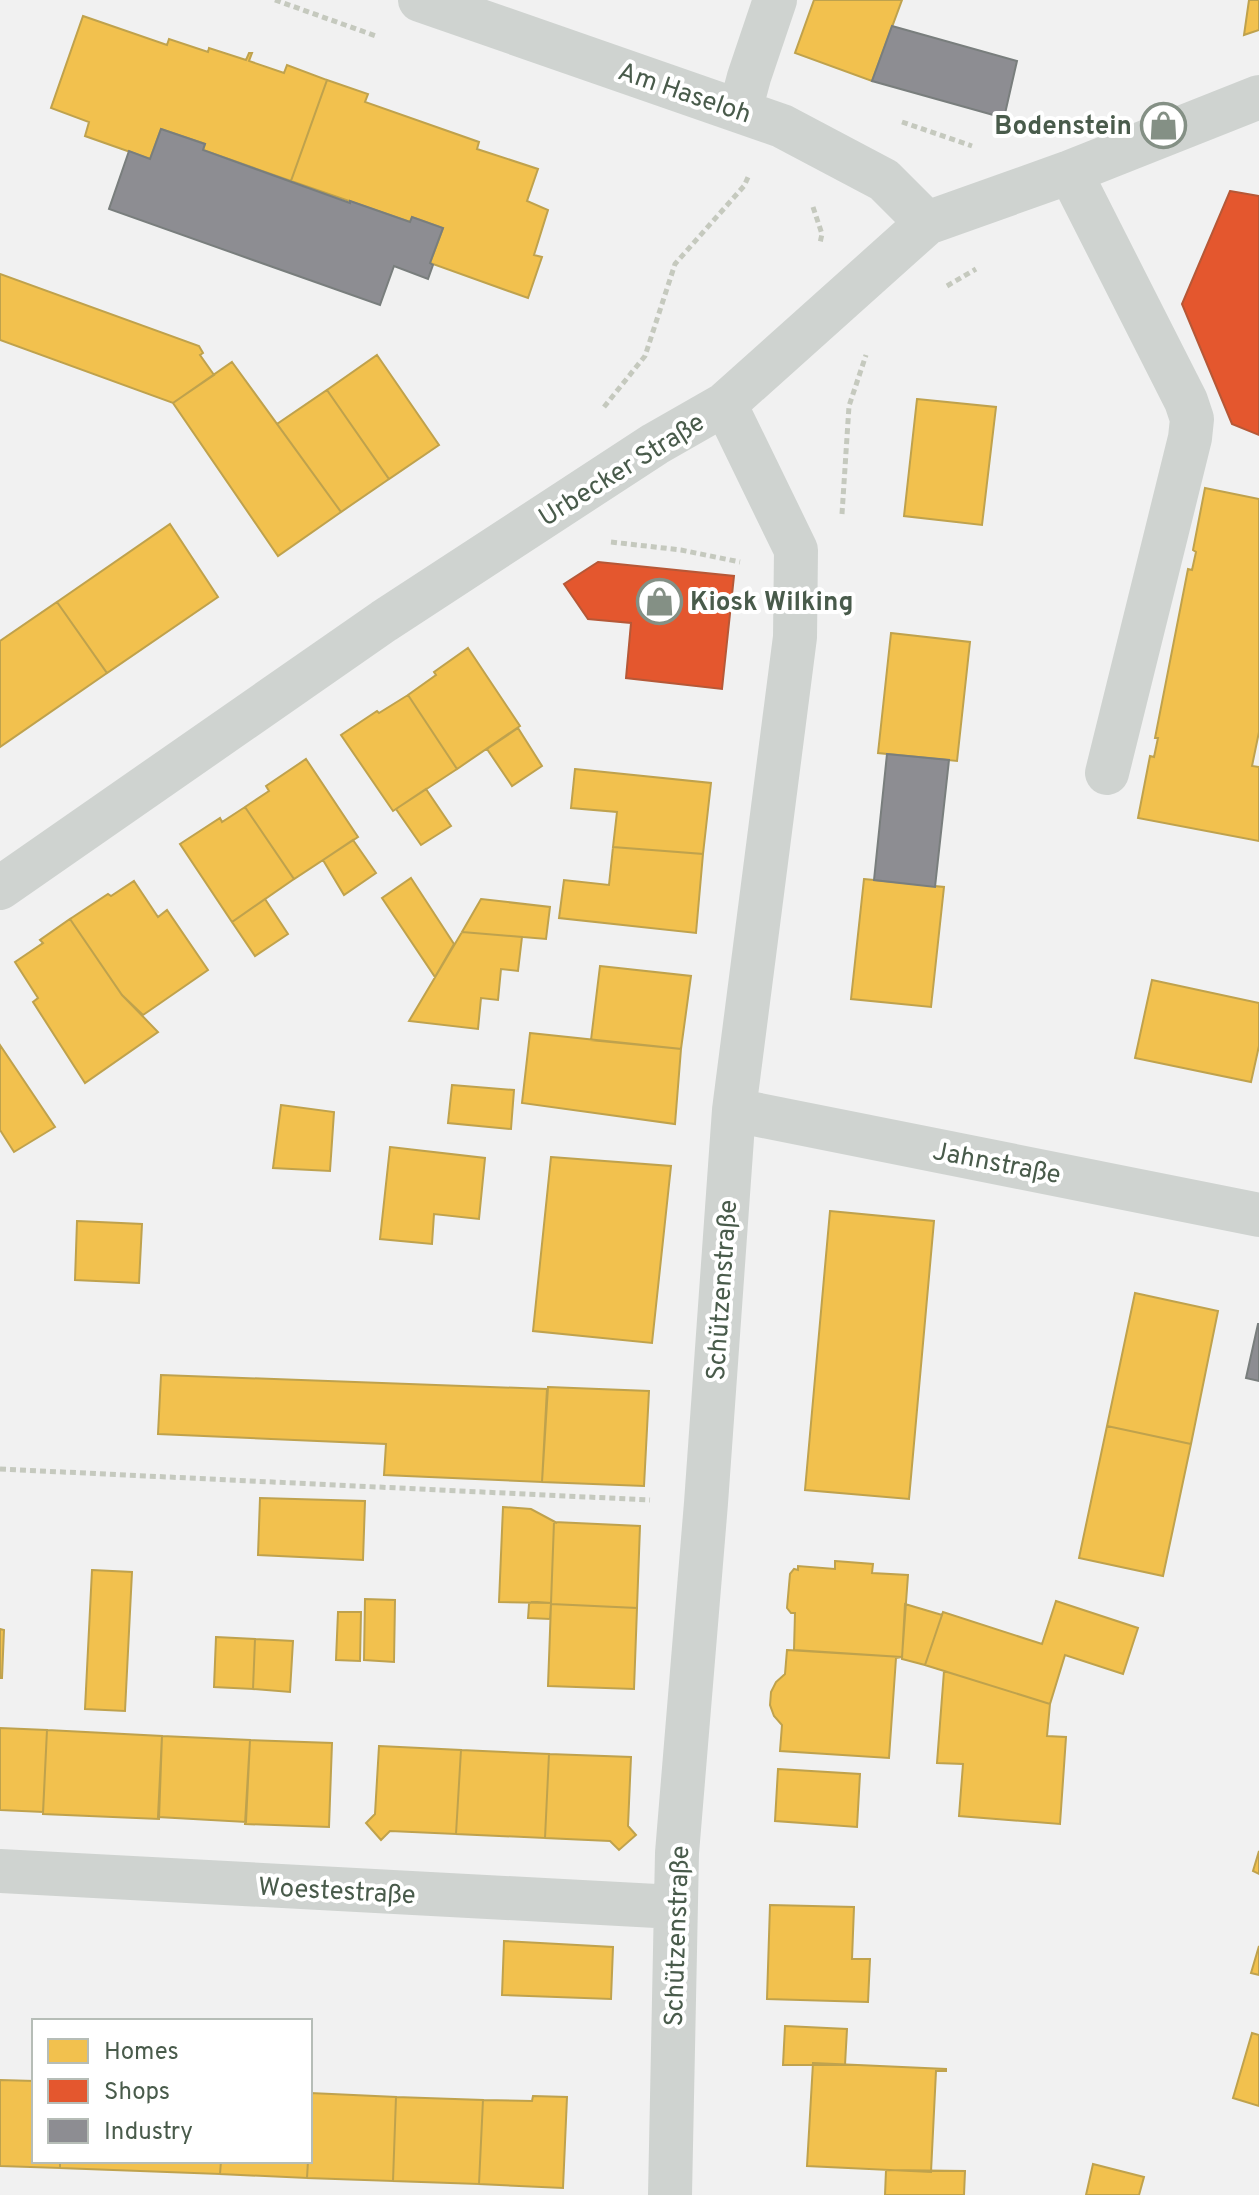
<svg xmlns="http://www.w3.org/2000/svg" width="1259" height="2195" font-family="Overpass,sans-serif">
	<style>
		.homes { fill: #f2c14e; stroke: #bfa24d; stroke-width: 2 }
		.shops { fill: #e4572e; stroke: #b65837; stroke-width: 2 }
		.industry { fill: #8d8d92; stroke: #797e7d; stroke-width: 2 }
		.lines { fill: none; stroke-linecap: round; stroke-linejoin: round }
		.path { stroke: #c5c9be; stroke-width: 5; stroke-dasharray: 6 4; stroke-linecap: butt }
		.minor { stroke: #cfd3d0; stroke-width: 44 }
		.labels { text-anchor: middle; stroke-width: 8; stroke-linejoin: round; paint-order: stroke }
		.street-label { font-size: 26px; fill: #495b4b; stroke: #fff }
		.poi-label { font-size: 26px; font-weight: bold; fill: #495b4b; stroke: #fff; text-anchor: end }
	</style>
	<rect width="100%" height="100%" fill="#f1f1f1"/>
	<!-- homes -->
	<path class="homes" d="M814 0H902L872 81 795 53Z
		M1249 0H1259V30L1244 35Z
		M83 16 167 45 169 39 208 52 209 48 246 60 249 53H252L249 61 284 73 287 65 327 80 291 181 203 150 205 144 161 129 150 159 85 136 89 122 51 108Z
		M327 80 368 94 365 102 479 142 477 149 538 169 527 201 548 210 534 255 542 257 528 298 430 263 443 228 412 217 410 222 291 181Z
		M0 274 199 346 203 353 200 355 214 375 173 403 0 340Z
		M377 355 439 445 389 479 327 390Z
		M232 362 341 512 278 556 173 403Z
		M327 390 389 479 341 512 277 424Z
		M917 399 996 407 982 525 904 516Z
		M1205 488 1259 499V732L1252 766 1259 767V841L1138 818 1150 756 1154 757 1158 738H1155L1188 569 1192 570 1196 552 1193 550Z
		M170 524 218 597 107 673 57 602Z
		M57 602 107 673 0 747V641Z
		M891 633 970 642 957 761 878 753Z
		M468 648 520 726 457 769 408 695 436 675 434 672Z
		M408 695 457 769 393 811 341 735 377 711 379 713Z
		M518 728 542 766 512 786 487 749Z
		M306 759 358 837 294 879 245 807 269 791 266 786Z
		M575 769 711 783 703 854 613 847 617 812 571 808Z
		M426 789 451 826 421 845 396 809Z
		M245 807 294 879 232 922 180 844 220 818 222 822Z
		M353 840 376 873 344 895 323 860Z
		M613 847 703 854 696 933 559 918 564 880 609 885Z
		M411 878 454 944 435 977 382 898Z
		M864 879 944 887 931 1007 851 999Z
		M134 881 158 917 167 910 208 970 143 1015 122 995 70 919 108 894 111 896Z
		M265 899 288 934 255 956 232 922Z
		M481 899 550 907 546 939 462 932Z
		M70 919 122 995 158 1032 85 1083 33 1002 38 998 15 962 43 943 40 940Z
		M462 932 522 937 518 971 501 969 498 1000 481 998 478 1029 409 1021Z
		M600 966 691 976 681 1049 591 1040Z
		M1152 980 1259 1003V1046L1251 1082 1135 1058Z
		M530 1033 681 1049 675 1124 522 1103Z
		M0 1045 55 1127 14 1152 0 1130Z
		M452 1085 514 1090 511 1129 448 1123Z
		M281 1105 334 1112 330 1171 273 1168Z
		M390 1147 485 1158 479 1219 434 1214 432 1244 380 1239Z
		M551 1157 671 1166 652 1343 533 1331Z
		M830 1211 934 1221 909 1499 805 1490Z
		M77 1221 142 1224 139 1283 75 1280Z
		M1135 1293 1218 1311 1191 1444 1107 1426Z
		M161 1375 547 1389 542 1482 384 1475 386 1444 158 1434Z
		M548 1387 649 1391 644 1486 542 1482Z
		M1107 1426 1191 1444 1163 1576 1079 1558Z
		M260 1498 365 1501 363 1560 258 1555Z
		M503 1507 531 1509 557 1523 554 1522 551 1603 499 1602Z
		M554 1522 640 1526 637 1608 551 1604Z
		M835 1561 873 1564 872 1573 908 1575 902 1657 794 1650 795 1613H791L787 1608 790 1574 794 1569 798 1570V1566L835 1569Z
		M92 1570 132 1572 125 1711 85 1709Z
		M365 1599 395 1600 394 1662 364 1660Z
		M1056 1601 1138 1628 1123 1674 1065 1655 1050 1704 925 1665 943 1612 1042 1644Z
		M532 1602 551 1603 550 1619 528 1618 529 1604Z
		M551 1604 637 1608 634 1689 548 1686Z
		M905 1604 942 1615 925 1665 902 1659Z
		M338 1612H361L360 1661 336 1660Z
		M0 1629 4 1630 2 1678H0Z
		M216 1637 255 1639 253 1689 214 1687Z
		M255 1639 293 1641 290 1692 253 1689Z
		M787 1650 902 1657 896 1658 889 1758 780 1751 782 1725 774 1716 770 1705 771 1692 776 1682 785 1674Z
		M944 1671 1050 1704 1047 1736 1066 1737 1060 1824 959 1816 963 1764 937 1763Z
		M0 1728 47 1730 43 1812 0 1810Z
		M47 1730 162 1736 159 1819 43 1814Z
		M162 1736 250 1740 246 1822 158 1817Z
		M250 1740 332 1743 329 1827 245 1824Z
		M379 1746 461 1750 456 1834 390 1831 381 1840 366 1823 375 1814Z
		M461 1750 549 1754 545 1838 456 1834Z
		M549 1754 631 1757 628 1826 636 1835 619 1850 610 1841 545 1838Z
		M778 1769 860 1774 857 1827 775 1821Z
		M1259 1851V1874L1253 1871Z
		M770 1905 854 1907 852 1959H870L868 2002 767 1999Z
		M504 1941 613 1947 611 1999 502 1995Z
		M1259 1946V1975L1251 1973Z
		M785 2026 847 2029 845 2065H783Z
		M1252 2033 1259 2035V2106L1233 2098Z
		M813 2063 946 2069V2071H936L931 2172 807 2166Z
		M0 2080 34 2081V2161H60V2168L0 2166Z
		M310 2093 396 2097 393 2181 307 2178 308 2161H310Z
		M533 2096 567 2097 563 2188 479 2184 483 2100 532 2101Z
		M396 2097 483 2100 479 2184 393 2181Z
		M60 2161H221L220 2174 60 2168Z
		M221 2161H308L307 2178 220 2174Z
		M1093 2164 1144 2177 1139 2195H1086Z
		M886 2170 965 2171 964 2195H885Z"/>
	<!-- shops -->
	<path class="shops" d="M1230 191 1259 196V435L1232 424 1182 304Z
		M598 562 734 576 722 689 626 678 631 623 588 619 564 584Z"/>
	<!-- industry -->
	<path class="industry" d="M892 26 1017 61 1004 118 872 81Z
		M161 129 205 144 203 150 350 203V201L410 222 412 217 443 228 430 263 433 265 428 279 394 266 380 305 109 209 129 151 150 159Z
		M887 754 949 760 935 887 874 880Z
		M1258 1324H1259V1381L1246 1378Z"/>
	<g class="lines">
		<!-- path -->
		<path class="path" d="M275 0 376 36
			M902 122 972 146
			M813 207 822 234 820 243
			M947 286 976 269
			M604 407 645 356 675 264 744 186 749 175
			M842 514 849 406 866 355
			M611 542 681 550 740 562
			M0 1469 650 1500"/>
		<!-- minor -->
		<path class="minor" d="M420 0 782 126 884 180 927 223
			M740 111 749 77 775 0
			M1070 172 1186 401 1192 419 1190 438 1107 773
			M0 888 384 621 655 444 725 404 927 223 1070 172 1259 97
			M734 1110 1259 1215
			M0 1871 675 1907
			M670 2195 677 1853 706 1503 734 1110 795 637 796 550 725 404"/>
	</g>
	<!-- icons -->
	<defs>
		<symbol id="shop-ring" viewBox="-11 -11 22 22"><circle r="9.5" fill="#fff" stroke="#849085" stroke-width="1.5"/><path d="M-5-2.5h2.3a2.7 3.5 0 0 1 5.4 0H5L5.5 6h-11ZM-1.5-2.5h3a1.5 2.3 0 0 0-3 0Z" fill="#849085"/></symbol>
	</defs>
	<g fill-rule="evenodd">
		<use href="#shop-ring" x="1138" y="100" width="51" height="51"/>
		<use href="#shop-ring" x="634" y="576" width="51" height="51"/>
	</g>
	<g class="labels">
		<!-- street labels -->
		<g class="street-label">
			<text transform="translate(685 92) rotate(19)" y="9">Am Haseloh</text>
			<text transform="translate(621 469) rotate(-32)" y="9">Urbecker Straße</text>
			<text transform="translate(997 1162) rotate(11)" y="9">Jahnstraße</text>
			<text transform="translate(721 1290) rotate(-86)" y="9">Schützenstraße</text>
			<text transform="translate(337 1890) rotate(3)" y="9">Woestestraße</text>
			<text transform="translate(676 1936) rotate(-88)" y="9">Schützenstraße</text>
		</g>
		<!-- poi labels -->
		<g class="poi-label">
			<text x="1132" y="134">Bodenstein</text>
			<text x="690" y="610" text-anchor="start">Kiosk Wilking</text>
		</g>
	</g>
	<!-- legend -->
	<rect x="32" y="2019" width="280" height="144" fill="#ffffff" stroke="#b6bdb7" stroke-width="2"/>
	<rect x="48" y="2039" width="40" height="24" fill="#f2c14e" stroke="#b6bdb7" stroke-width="2"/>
	<text x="104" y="2059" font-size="24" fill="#495b4b">Homes</text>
	<rect x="48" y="2079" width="40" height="24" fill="#e4572e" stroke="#b6bdb7" stroke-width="2"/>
	<text x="104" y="2099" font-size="24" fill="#495b4b">Shops</text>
	<rect x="48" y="2119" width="40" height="24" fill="#8d8d92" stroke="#b6bdb7" stroke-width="2"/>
	<text x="104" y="2139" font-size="24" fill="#495b4b">Industry</text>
</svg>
